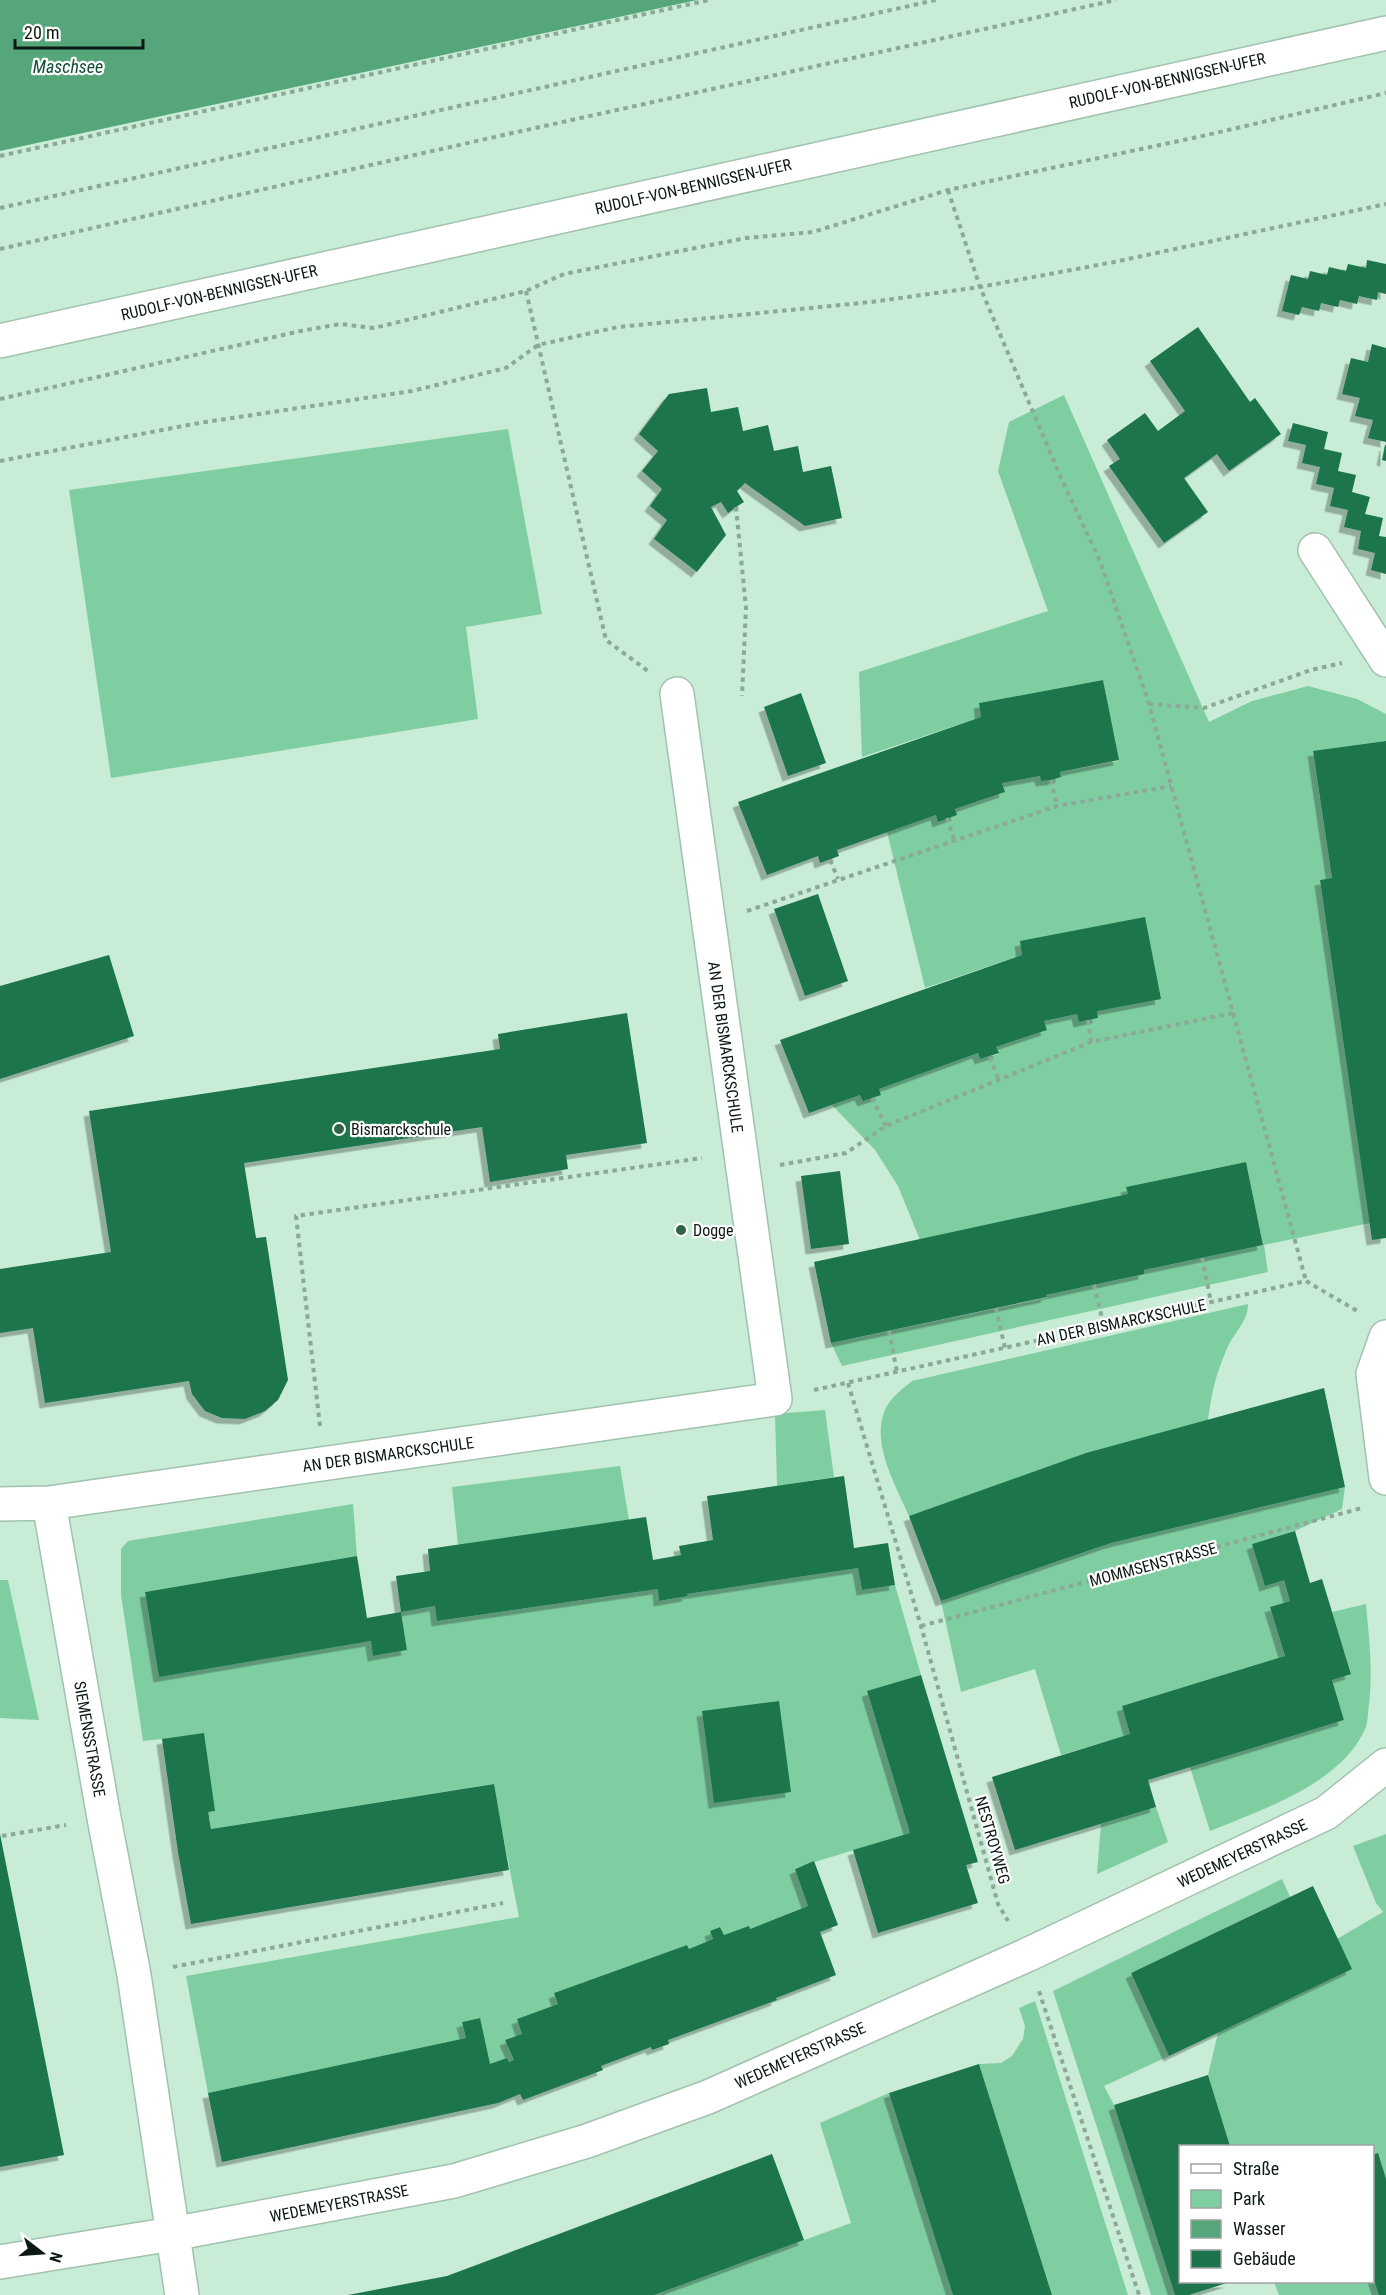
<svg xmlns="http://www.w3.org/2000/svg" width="1386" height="2295" font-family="'Roboto Condensed',sans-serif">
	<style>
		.green { fill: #7fcea2 }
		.water { fill: #55a77b }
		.building { fill: #1b744c; filter: url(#shadow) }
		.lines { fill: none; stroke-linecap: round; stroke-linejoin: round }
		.minor-casing { stroke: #a0c2ae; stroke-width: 36 }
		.path { stroke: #8ca897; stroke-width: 4; stroke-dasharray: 4.5 4.5; stroke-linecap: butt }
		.minor { stroke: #fff; stroke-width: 33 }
		.poi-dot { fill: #306348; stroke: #fff; stroke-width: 2 }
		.labels { text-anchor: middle; stroke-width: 4.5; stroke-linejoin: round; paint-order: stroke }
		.street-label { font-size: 16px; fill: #0c1912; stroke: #fff }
		.poi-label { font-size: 16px; fill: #0c1912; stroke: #fff; text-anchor: start }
		.water-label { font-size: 18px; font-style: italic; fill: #0e4f32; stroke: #fff }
	</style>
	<defs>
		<filter id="shadow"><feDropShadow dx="-5.5" dy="5.5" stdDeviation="0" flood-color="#0004"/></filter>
	</defs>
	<rect width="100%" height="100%" fill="#c9ecd6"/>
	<!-- green -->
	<path class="green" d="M1064 395 1209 722 1252 701 1308 686 1357 699 1386 714V741L1313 752 1332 878 1320 880 1370 1223 1264 1245 1268 1272 842 1366 831 1343 1047 1298 1046 1295 1144 1274V1270L1263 1245 1246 1162 1126 1187 1128 1194 920 1240 898 1186 875 1150 832 1105 860 1095 881 1094 879 1089 978 1053 980 1059 998 1054 996 1047 1047 1030 1044 1021 1077 1014 1079 1022 1098 1018 1097 1011 1022 955 925 988 887 832 936 815 939 821 956 815 955 809 1005 792 1002 783 1040 776 1041 781 1061 777 1060 772 1118 761 1103 680 979 703 981 717 862 757 859 672 1048 611 998 471 1009 422Z
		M508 429 542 614 466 627 478 719 111 778 69 490Z
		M1248 1304C1248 1323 1232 1334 1226 1351 1216 1374 1211 1395 1208 1420L909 1516C896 1486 872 1446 884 1412 889 1399 901 1390 912 1381Z
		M825 1410 834 1477 777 1486 775 1414Z
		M620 1466 629 1520 458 1545 452 1487Z
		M1345 1487 1342 1509 1295 1531 1252 1544 1284 1580 1290 1601 1270 1607 1285 1656 1122 1706 1130 1734 1061 1755 1035 1669 961 1692 941 1601 1111 1543Z
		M353 1504 357 1556 145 1592 159 1676 371 1641 374 1656 407 1650 401 1612 435 1606 438 1621 658 1589 660 1601 688 1596 687 1594 858 1568 862 1590 895 1585 921 1675 867 1692 910 1833 795 1868 808 1906 750 1929 724 1935 720 1927 710 1931 713 1939 689 1949 687 1945 554 1993 558 2004 517 2019 522 2034 505 2040 514 2060 509 2062 507 2058 488 2066 479 2018 462 2022 466 2038 208 2093 186 1976 519 1917 493 1784 211 1829 208 1812 215 1811 162 1739 143 1741 121 1595V1549L128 1541Z
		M0 1580H8L39 1720 0 1718Z
		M1366 1604C1369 1639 1373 1669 1369 1704 1368 1711 1368 1720 1366 1727 1342 1784 1263 1809 1210 1831L1190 1767 1344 1720 1332 1680 1351 1673 1332 1612Z
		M1156 1807 1168 1842 1097 1874 1101 1824Z
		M1386 1834V2295H1279L1274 2282H1372V2146H1230L1208 2075 1218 2033 1337 1939 1383 1912 1376 1903 1353 1846Z
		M1282 1879 1290 1897 1131 1973 1169 2056 1104 2086 1114 2105 1175 2295H1151L1053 1991Z
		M1035 2001 1128 2295H1052L979 2064 1001 2063 1012 2056 1023 2039 1025 2026 1019 2008Z
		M889 2093 953 2295H654L851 2223 820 2123Z"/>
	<!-- water -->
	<path class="water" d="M0 0H697L0 151Z"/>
	<!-- building -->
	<path class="building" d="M1367 260 1386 264V294L1378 292 1377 300 1359 296 1357 304 1340 300 1338 307 1321 303 1319 311 1302 307 1299 315 1282 311 1291 275 1308 279 1310 271 1327 275 1329 267 1346 271 1348 264 1366 268Z
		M1198 327 1250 402 1255 398 1281 434 1229 471 1217 454 1184 478 1208 512 1164 543 1109 466 1120 459 1107 440 1145 413 1158 431 1185 411 1150 361Z
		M1372 344 1386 348V442L1368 438 1373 420 1355 416 1360 398 1342 394 1351 358 1368 362Z
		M707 388 711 412 738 407 743 431 768 425 774 451 798 446 803 472 831 466 842 518 805 526 745 483 737 491 744 502 736 507 728 513 721 502 711 507 726 535 697 572 654 539 667 520 650 506 662 489 642 471 658 451 639 434 669 394Z
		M1293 423 1328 432 1324 449 1342 453 1338 471 1356 475 1352 492 1370 497 1365 514 1383 518 1379 536 1386 537V574L1371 570 1375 553 1358 549 1361 531 1344 527 1348 510 1330 506 1334 488 1316 484 1320 467 1302 463 1306 445 1288 441Z
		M1385 445H1386V461L1382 460Z
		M1103 680 1119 760 1060 772 1061 777 1051 780 1041 781 1040 776 1002 783 1005 792 955 809 957 815 938 822 936 815 837 850 839 856 820 863 818 856 767 875 738 802 981 717 979 703Z
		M801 693 826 763 788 776 764 707Z
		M1386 741V1238L1372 1240 1320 880 1332 878 1313 751Z
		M818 894 848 981 805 996 774 909Z
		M1145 917 1161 999 1097 1011 1098 1018 1079 1022 1077 1014 1044 1021 1047 1030 996 1047 999 1053 980 1059 978 1053 879 1089 881 1095 863 1101 860 1095 809 1113 780 1040 1022 955 1020 941Z
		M109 955 134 1036 0 1079V986Z
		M627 1013 647 1143 566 1155 568 1169 490 1182 482 1127 244 1163 256 1238 266 1237 288 1380 278 1400 265 1411 245 1419 222 1418 205 1411 192 1394 189 1381 45 1403 33 1328 0 1333V1269L111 1252 89 1111 500 1049 498 1034Z
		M1246 1162 1263 1245 1144 1270V1274L1046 1295 1047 1297 831 1343 814 1262 1128 1194 1126 1187Z
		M840 1171 849 1244 811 1249 801 1176Z
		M1324 1388 1345 1487 1111 1543 941 1601 909 1516 1086 1453Z
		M844 1476 854 1548 888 1543 895 1585 862 1590 858 1568 687 1594 688 1596 659 1601 658 1589 437 1621 435 1606 401 1612 396 1576 430 1571 428 1549 646 1517 653 1560 681 1555 679 1546 713 1540 707 1496Z
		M1295 1531 1310 1583 1322 1579 1351 1674 1332 1680 1344 1720 1148 1780 1156 1807 1015 1850 992 1777 1130 1734 1122 1706 1285 1656 1270 1607 1290 1601 1284 1580 1265 1586 1252 1544Z
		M357 1556 367 1618 401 1612 407 1650 373 1656 371 1641 159 1677 145 1592Z
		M921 1675 978 1862 966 1865 978 1903 878 1933 853 1850 910 1833 867 1691Z
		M779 1701 791 1792 714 1803 702 1711Z
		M204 1733 215 1811 208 1812 211 1829 494 1784 509 1870 191 1924 178 1852 162 1739Z
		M0 1834 64 2155 0 2167Z
		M814 1861 838 1925 820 1932 836 1975 776 1998 777 2000 668 2040 669 2044 652 2050 651 2047 601 2066 603 2070 523 2100 520 2094 498 2103 222 2162 208 2093 466 2038 462 2022 480 2018 490 2064 507 2058 509 2062 514 2060 505 2040 522 2034 517 2019 558 2004 554 1993 687 1945 689 1949 713 1939 710 1931 720 1927 724 1935 749 1926 750 1929 808 1906 795 1869Z
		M1313 1886 1352 1969 1169 2056 1131 1973Z
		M979 2064 1052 2295H953L889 2093Z
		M1208 2075 1230 2146H1180V2282H1230L1189 2295H1175L1114 2105Z
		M1378 2153 1386 2179V2295H1379L1372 2274V2155Z
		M772 2154 804 2240 654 2295H348L447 2276Z"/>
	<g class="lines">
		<defs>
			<path id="minor" d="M0 341 1386 33
				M1315 550 1386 660
				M1386 1337 1373 1374 1386 1478
				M49 1503 104 1818 134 1975 182 2295
				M0 1504 49 1503 775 1399 677 694
				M0 2262 172 2234 454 2181 587 2141 708 2097 1027 1955 1326 1813 1386 1765"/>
		</defs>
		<!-- minor casing -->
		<use href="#minor" class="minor-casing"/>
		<!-- path -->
		<path class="path" d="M0 156 709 0
			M948 190 980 287 1061 478 1100 561 1149 704 1306 1281
			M0 208 936 0
			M0 249 490 138 1116 0
			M526 291 606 640 648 671
			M0 399 301 331 340 324 374 328 526 291 564 274 746 238 813 232 948 190 1207 135 1386 93
			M0 461 199 423 412 391 506 368 538 345 618 327 871 302 980 287 1114 262 1386 204
			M736 507 746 608 742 696
			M1149 704 1204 708 1311 670 1342 663
			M1051 780 1057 806
			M947 818 954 840
			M830 860 838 879
			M747 911 1057 806 1171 786
			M1088 1020 1091 1042
			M990 1057 998 1078
			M872 1098 886 1126
			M780 1165 846 1153 886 1126 1091 1042 1233 1013
			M1202 1258 1211 1302
			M1094 1285 1104 1326
			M996 1308 1005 1348
			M889 1331 897 1372
			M848 1383 921 1626 998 1904 1008 1921
			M814 1390 1306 1281 1359 1312
			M320 1426 296 1216 702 1158
			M921 1626 1362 1508
			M2 1836 66 1825
			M173 1967 503 1903
			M1039 1991 1139 2295"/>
		<!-- minor -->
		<use href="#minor" class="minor"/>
	</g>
	<!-- markers -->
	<g class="poi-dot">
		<circle cx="339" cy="1129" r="6"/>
		<circle cx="681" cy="1230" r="6"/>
	</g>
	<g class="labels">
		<!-- street labels -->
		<g class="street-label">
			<text transform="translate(1167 80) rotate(-13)" y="6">RUDOLF-VON-BENNIGSEN-UFER</text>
			<text transform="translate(693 186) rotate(-13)" y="6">RUDOLF-VON-BENNIGSEN-UFER</text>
			<text transform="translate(219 292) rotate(-13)" y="6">RUDOLF-VON-BENNIGSEN-UFER</text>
			<text transform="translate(726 1047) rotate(82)" y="6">AN DER BISMARCKSCHULE</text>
			<text transform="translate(1121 1322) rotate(-12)" y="6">AN DER BISMARCKSCHULE</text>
			<text transform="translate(388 1454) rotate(-8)" y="6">AN DER BISMARCKSCHULE</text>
			<text transform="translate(1153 1564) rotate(-15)" y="6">MOMMSENSTRASSE</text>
			<text transform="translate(90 1739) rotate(80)" y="6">SIEMENSSTRASSE</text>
			<text transform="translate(993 1840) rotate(74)" y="6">NESTROYWEG</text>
			<text transform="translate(1242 1853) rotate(-25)" y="6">WEDEMEYERSTRASSE</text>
			<text transform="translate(800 2055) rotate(-24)" y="6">WEDEMEYERSTRASSE</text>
			<text transform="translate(339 2203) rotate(-11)" y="6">WEDEMEYERSTRASSE</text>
		</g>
		<!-- poi labels -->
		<g class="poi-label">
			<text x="351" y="1135">Bismarckschule</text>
			<text x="693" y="1236">Dogge</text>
		</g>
		<!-- water labels -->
		<g class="water-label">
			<text x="68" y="73">Maschsee</text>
		</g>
	</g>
	<!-- legend -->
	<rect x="1179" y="2145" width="195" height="138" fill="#ffffff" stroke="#9ea3a0" stroke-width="1.5"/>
	<rect x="1191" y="2164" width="30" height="9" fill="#ffffff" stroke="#9ea3a0" stroke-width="1.5"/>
	<text x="1233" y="2175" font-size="18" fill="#0c1912">Straße</text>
	<rect x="1191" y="2190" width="30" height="18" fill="#7fcea2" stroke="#9ea3a0" stroke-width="1.5"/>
	<text x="1233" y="2205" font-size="18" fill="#0c1912">Park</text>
	<rect x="1191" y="2220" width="30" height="18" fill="#55a77b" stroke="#9ea3a0" stroke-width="1.5"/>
	<text x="1233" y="2235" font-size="18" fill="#0c1912">Wasser</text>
	<rect x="1191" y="2250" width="30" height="18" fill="#1b744c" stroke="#9ea3a0" stroke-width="1.5"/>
	<text x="1233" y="2265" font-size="18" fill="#0c1912">Gebäude</text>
	<!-- north arrow -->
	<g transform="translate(42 2253) rotate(107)" stroke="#ffffff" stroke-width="4.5" paint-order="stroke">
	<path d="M0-4.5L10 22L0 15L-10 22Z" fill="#0c1912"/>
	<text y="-9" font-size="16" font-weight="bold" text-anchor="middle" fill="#0c1912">N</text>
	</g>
	<!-- scale -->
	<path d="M15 39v9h128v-9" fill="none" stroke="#0c1912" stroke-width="3"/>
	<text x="24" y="39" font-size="18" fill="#0c1912" stroke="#ffffff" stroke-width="4.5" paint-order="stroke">20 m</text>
</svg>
